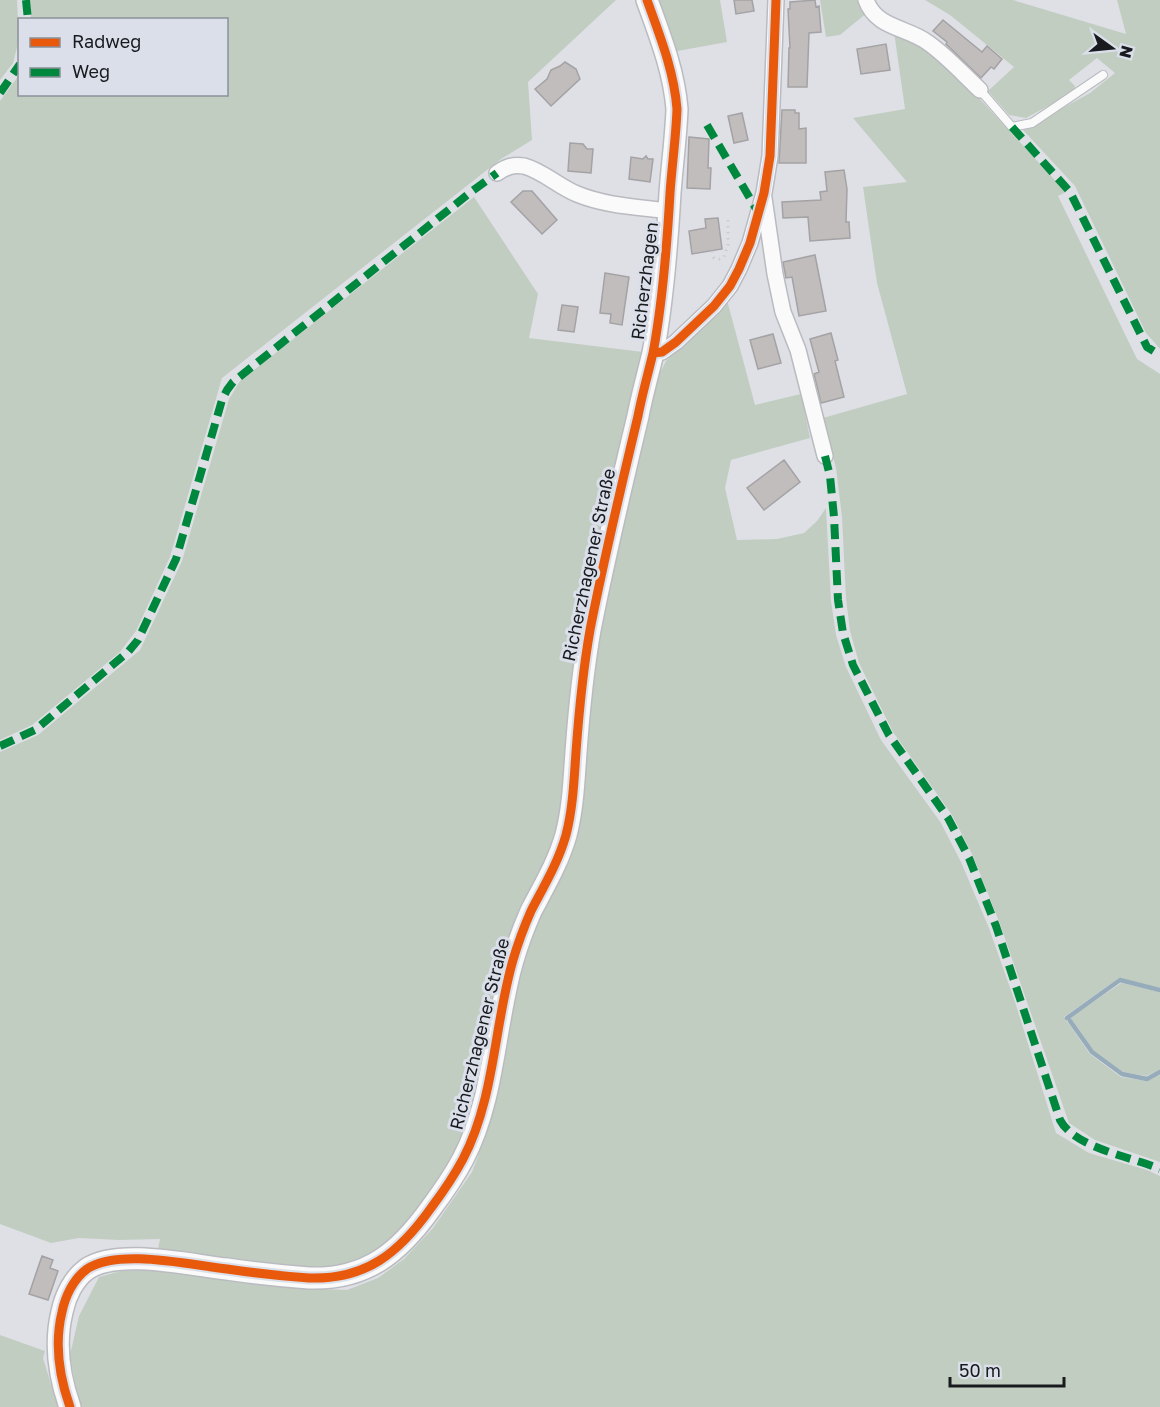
<svg xmlns="http://www.w3.org/2000/svg" width="1160" height="1407" font-family="'Golos Text',sans-serif">
	<style>
		.green { fill: #c2cdc1 }
		.lines { fill: none; stroke-linecap: round; stroke-linejoin: round }
		.stream { stroke: #96acbb; stroke-width: 4.5 }
		.building { fill: #c1bdbc; stroke: #a4a2a4; stroke-width: 1.5 }
		.lane-casing { stroke: #b9bbc0; stroke-width: 10 }
		.street-casing { stroke: #b9bbc0; stroke-width: 18 }
		.secondary-casing { stroke: #b9bbc0; stroke-width: 24 }
		.path { stroke: #cbcccd; stroke-width: 3; stroke-dasharray: 1.5 4.5; stroke-linecap: butt }
		.lane { stroke: #fafafb; stroke-width: 8 }
		.street { stroke: #fafafb; stroke-width: 15 }
		.secondary { stroke: #fafafb; stroke-width: 21 }
		.quiet { stroke: #00873e; stroke-width: 8; stroke-dasharray: 15 8; stroke-linecap: butt }
		.cycleway-casing { stroke: #dadfea; stroke-width: 13 }
		.cycleway { stroke: #e8590c; stroke-width: 9 }
		.labels { text-anchor: middle; stroke-width: 6; stroke-linejoin: round; paint-order: stroke }
		.street-label { font-size: 18px; fill: #181a1e; stroke: #dadfea }
	</style>
	<rect width="100%" height="100%" fill="#dee0e6"/>
	<!-- green -->
	<path class="green" d="M0 0H17L19 40 13 63 0 80Z
		M30 0H616L528 82 532 140 501 159 222 378 170 557 136 631 120 652 32 725 0 740V101L19 75 20 94H226V20L31 19Z
		M657 0H720L727 42 672 52Z
		M820 0H860L868 12 840 35 826 37Z
		M925 0H1013L1126 34 1117 0H1160V349L1146 333 1075 186 1023 130 1090 93 1115 73 1097 58 1069 80 1075 86 1074 92 1026 118 1009 115 988 91 1014 67 950 15Z
		M894 32 936 54 979 98 1066 192 1058 196 1137 359 1160 374V988L1119 978 1064 1017 1090 1054 1121 1077 1147 1081 1160 1075V1162L1095 1140 1069 1123 1000 924 973 856 952 815 893 732 859 663 850 631 846 599 842 517 836 468 823 418 907 394 877 283 863 187 907 182 853 118 905 109Z
		M474 197 538 294 529 338 643 352 567 796 481 1092 448 1174 384 1251 332 1271 157 1254 160 1239 119 1240 79 1238 51 1243 0 1224V752L38 735 140 650 182 561 229 399 240 381Z
		M727 300 755 405 801 394 810 438 731 460 725 488 737 540 777 539 804 533 817 521 826 508 831 601 836 635 846 667 881 740 941 823 961 862 989 928 1015 1002 1056 1133 1089 1153 1147 1170 1160 1176V1407H81L78 1399 70 1355 79 1316 99 1277 121 1271 153 1270 293 1288 347 1290 378 1278 404 1259 433 1228 472 1172 486 1135 497 1096 515 992 527 948 577 835 583 787 593 669 610 583 654 384 666 361Z
		M1121 983 1160 992V1070L1146 1076 1123 1072 1093 1051 1070 1018Z
		M0 1335 45 1351 43 1358 58 1407H0Z"/>
	<g class="lines">
		<!-- stream -->
		<path class="stream" d="M1067 1018 1120 980 1160 990
			M1070 1021 1092 1052 1122 1074 1147 1079 1160 1072"/>
	</g>
	<!-- building -->
	<path class="building" d="M734 0H752L754 11 736 14Z
		M815 0 816 7 819 6 821 32 809 33 807 87H788L789 48H790L788 9H790V2Z
		M943 20 982 52 987 46 1002 59 994 69 991 67 981 78 946 44 947 42 933 31Z
		M886 44 890 70 861 74 857 49Z
		M565 62 576 69 580 79 551 106 535 89 547 79 551 70 560 66Z
		M782 110H795V113H799V129L806 128V163H779Z
		M742 113 748 140 734 143 728 116Z
		M689 137 709 139 708 168H711L710 189 687 188Z
		M570 143 583 144 587 149H593L591 173 568 171Z
		M646 156 648 159H653L650 182 629 179 631 157 643 159Z
		M844 170 847 189 846 222H849L850 238 810 241 808 217 783 218 782 202 821 200 820 192 827 191 825 172Z
		M523 191H532L557 220 542 234 511 202Z
		M718 218 722 249 692 254 689 231 706 228 705 219Z
		M815 255 826 311 799 316 792 277 786 278 783 262Z
		M605 273 629 277 622 325 610 323 611 314 600 313Z
		M562 305 578 307 574 332 558 330Z
		M831 333 838 360 835 361 844 397 821 403 814 374 819 372 810 339Z
		M773 334 781 363 758 369 750 340Z
		M784 460 800 482 764 510 747 488Z
		M42 1256 53 1260 50 1268 58 1271 48 1300 29 1294Z"/>
	<g class="lines">
		<defs>
			<path id="lane" d="M980 90 1012 127 1032 123 1103 75"/>
			<path id="street" d="M866 0C876 28 906 27 927 42 946 55 963 74 980 90
				M497 173C506 167 513 164 524 166 543 171 559 187 577 194 606 206 639 207 669 211
				M764 198 775 274 783 312 798 350 825 456
				M653 353 662 352 676 342 714 306 730 286 739 269 750 243 764 193 770 156 776 0"/>
			<path id="secondary" d="M70 1407C59 1376 54 1345 62 1312 65 1297 73 1279 87 1269 118 1248 190 1265 227 1269 254 1273 282 1276 309 1278 366 1280 399 1253 431 1208 443 1192 454 1176 463 1159 495 1098 494 1025 513 960 518 943 524 927 531 911 544 886 558 863 566 835 573 808 574 780 576 752 579 711 583 670 590 630 604 558 621 487 638 416 642 395 648 374 653 353 663 300 667 246 670 193 672 165 676 137 677 109 674 71 660 36 647 0"/>
		</defs>
		<!-- lane casing -->
		<use href="#lane" class="lane-casing"/>
		<!-- street casing -->
		<use href="#street" class="street-casing"/>
		<!-- secondary casing -->
		<use href="#secondary" class="secondary-casing"/>
		<!-- path -->
		<path class="path" d="M712 251 714 258 719 259 724 257 728 245V220"/>
		<!-- lane -->
		<use href="#lane" class="lane"/>
		<!-- street -->
		<use href="#street" class="street"/>
		<!-- secondary -->
		<use href="#secondary" class="secondary"/>
		<!-- quiet -->
		<path class="quiet" d="M26 0 28 20
			M0 93 20 64
			M707 125 758 212
			M1012 127 1070 192 1147 347 1160 355
			M825 456 830 476 834 517 838 600 843 633 853 665 889 735 948 818 969 858 996 926 1060 1120C1075 1148 1132 1157 1160 1169
			M0 746 35 730 128 652 138 640 176 559 222 400 227 390 233 382 471 192 497 173"/>
		<defs>
			<path id="cycleway" d="M653 353 662 352 676 342 714 306 730 286 739 269 750 243 764 193 770 156 776 0
				M70 1407C59 1376 54 1345 62 1312 65 1297 73 1279 87 1269 118 1248 190 1265 227 1269 254 1273 282 1276 309 1278 366 1280 399 1253 431 1208 443 1192 454 1176 463 1159 495 1098 494 1025 513 960 518 943 524 927 531 911 544 886 558 863 566 835 573 808 574 780 576 752 579 711 583 670 590 630 604 558 621 487 638 416 642 395 648 374 653 353 663 300 667 246 670 193 672 165 676 137 677 109 674 71 660 36 647 0"/>
		</defs>
		<!-- cycleway casing -->
		<use href="#cycleway" class="cycleway-casing"/>
		<!-- cycleway -->
		<use href="#cycleway" class="cycleway"/>
	</g>
	<g class="labels">
		<!-- street labels -->
		<g class="street-label">
			<text transform="translate(645 281) rotate(-83)" y="6">Richerzhagen</text>
			<text transform="translate(589 565) rotate(-78)" y="6">Richerzhagener Straße</text>
			<text transform="translate(480 1034) rotate(-76)" y="6">Richerzhagener Straße</text>
		</g>
	</g>
	<!-- legend -->
	<rect x="18" y="18" width="210" height="78" fill="#dadfea" stroke="#8c9098" stroke-width="1.5"/>
	<rect x="30" y="38" width="30" height="9" fill="#e8590c" stroke="#8c9098" stroke-width="1.5"/>
	<text x="72" y="48" font-size="18" fill="#181a1e">Radweg</text>
	<rect x="30" y="68" width="30" height="9" fill="#00873e" stroke="#8c9098" stroke-width="1.5"/>
	<text x="72" y="78" font-size="18" fill="#181a1e">Weg</text>
	<!-- north arrow -->
	<g transform="translate(1112 48) rotate(105)" stroke="#dadfea" stroke-width="4.5" paint-order="stroke">
	<path d="M0-4.5L10 22L0 15L-10 22Z" fill="#181a1e"/>
	<text y="-9" font-size="16" font-weight="bold" text-anchor="middle" fill="#181a1e">N</text>
	</g>
	<!-- scale -->
	<path d="M950 1377v9h114v-9" fill="none" stroke="#181a1e" stroke-width="3"/>
	<text x="959" y="1377" font-size="18" fill="#181a1e" stroke="#dadfea" stroke-width="4.5" paint-order="stroke">50 m</text>
</svg>
